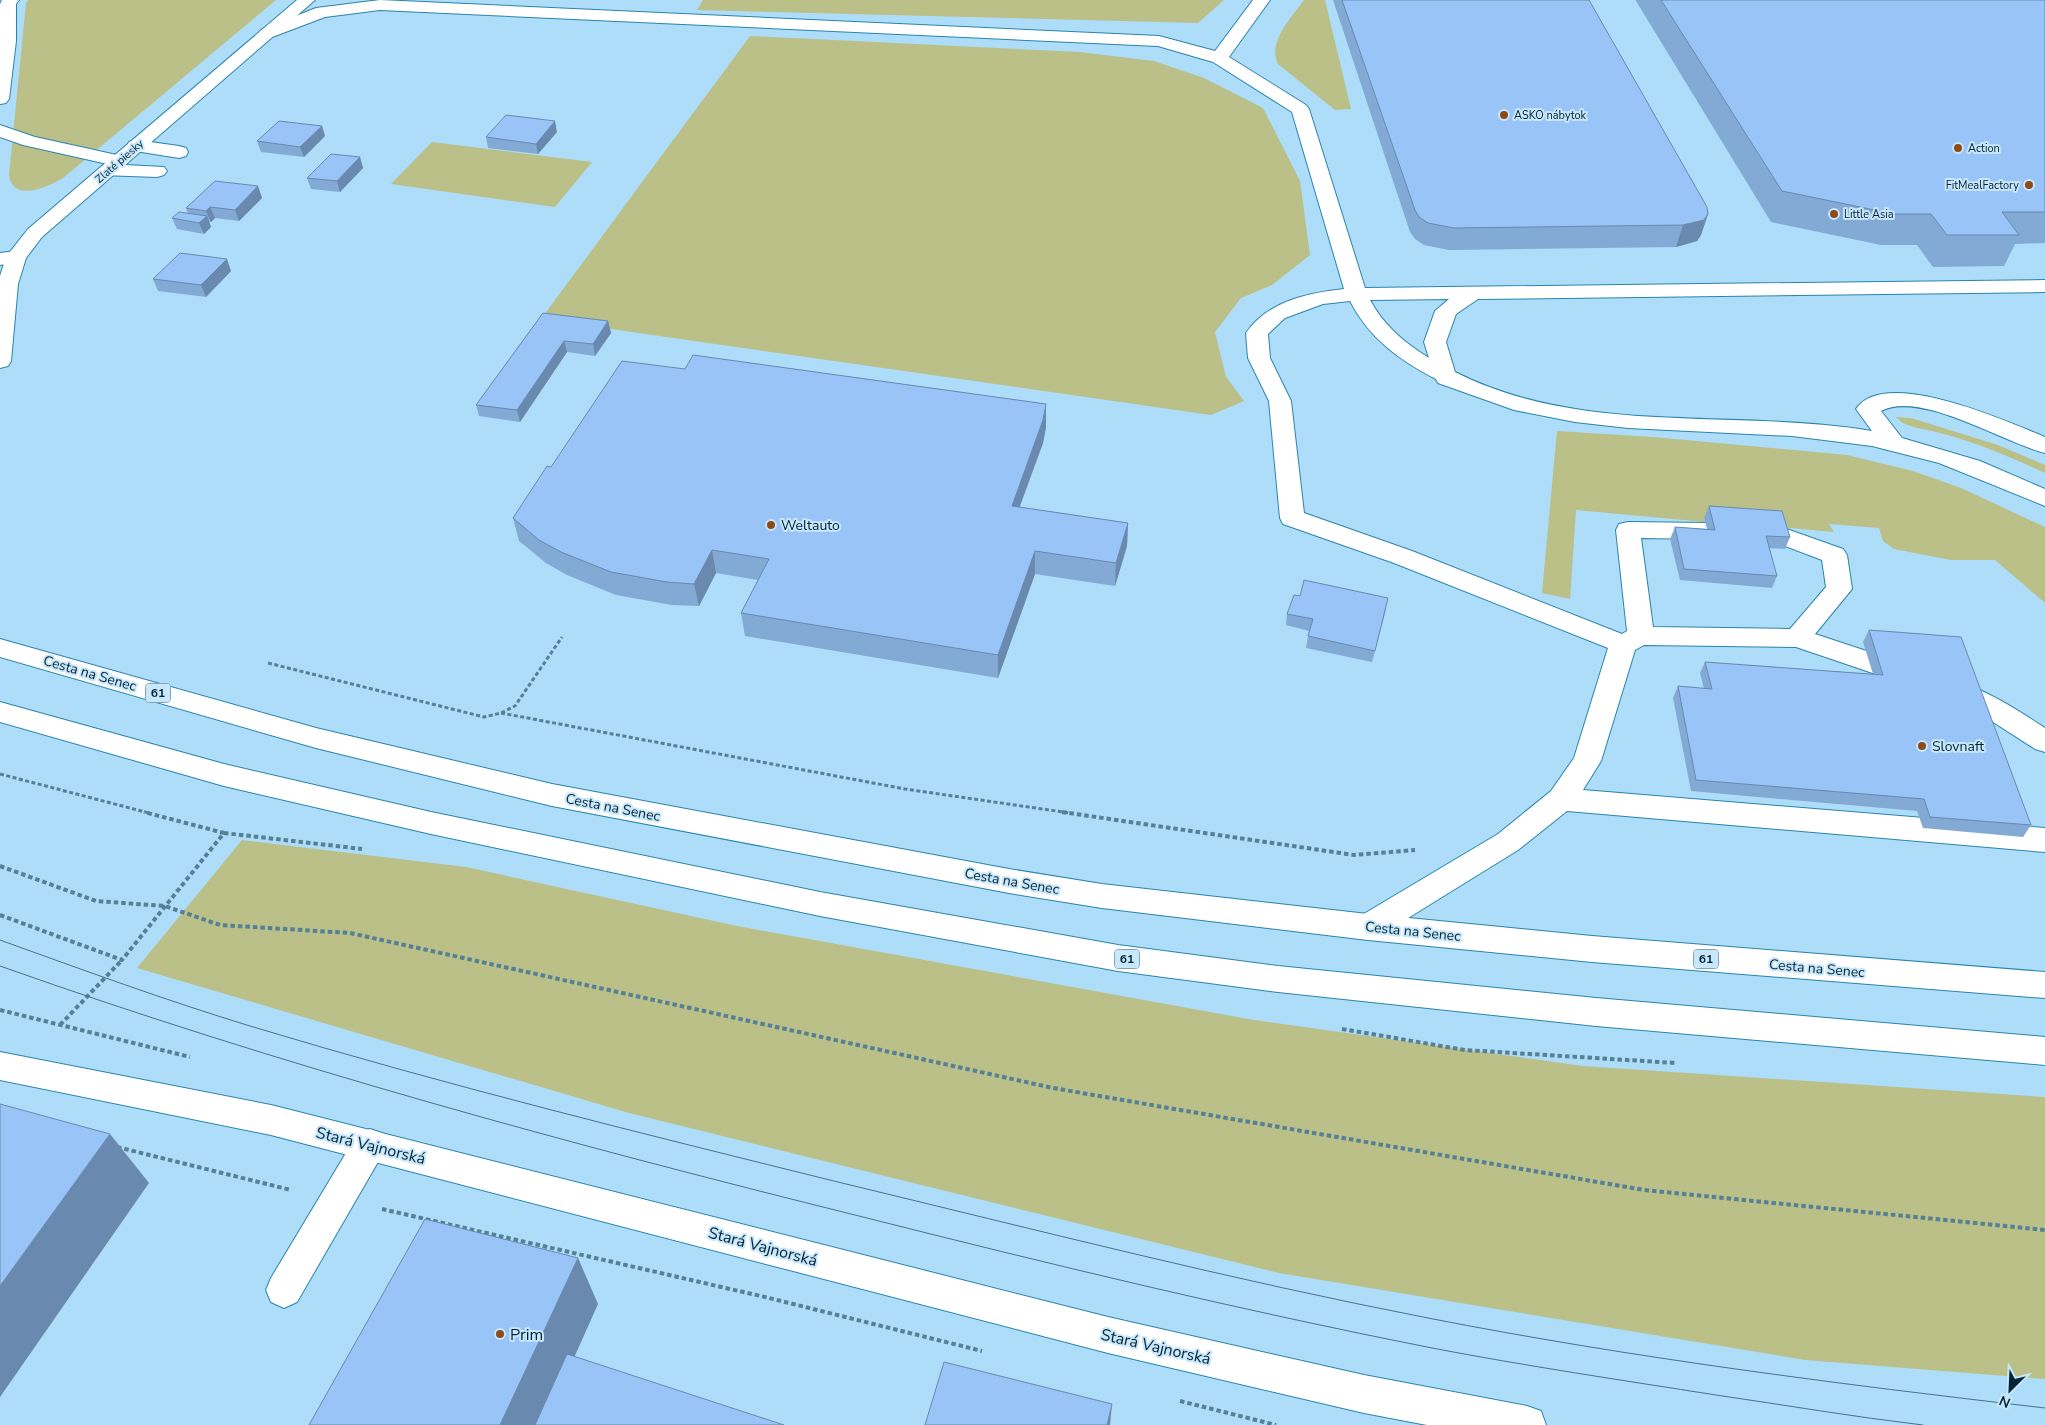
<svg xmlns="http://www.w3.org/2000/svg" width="2045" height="1425" font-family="'Nunito Sans',sans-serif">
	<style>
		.green { fill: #bac087 }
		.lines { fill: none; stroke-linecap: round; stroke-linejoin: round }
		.service-casing { stroke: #2a84ad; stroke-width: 2 }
		.minor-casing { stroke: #2a84ad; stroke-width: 2 }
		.primary-casing { stroke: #2a84ad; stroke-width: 2 }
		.path-far1 { stroke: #568096; stroke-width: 3; stroke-dasharray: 4 2.5; stroke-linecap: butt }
		.path { stroke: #568096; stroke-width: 4; stroke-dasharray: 4.5 3; stroke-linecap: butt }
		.service { fill: #fff; fill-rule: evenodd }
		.minor { fill: #fff; fill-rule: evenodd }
		.primary { fill: #fff; fill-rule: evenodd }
		.tram { stroke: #497287; stroke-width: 1 }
		.wall { fill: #83a9d5 }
		.shaded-wall { fill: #6a89ae }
		.building { fill: #98c4f8; stroke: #6a89ae }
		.poi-dot { fill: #8d4b19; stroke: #c8e7fa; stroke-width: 2 }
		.labels { text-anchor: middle; stroke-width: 4; stroke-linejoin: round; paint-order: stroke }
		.far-poi-label { font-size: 11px; fill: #002536; stroke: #c8e7fa; text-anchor: start }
		.far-street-label { font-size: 11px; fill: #002536; stroke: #c8e7fa }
		.shield { fill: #c8e7fa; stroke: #3c5f71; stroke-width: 1 }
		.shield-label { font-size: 12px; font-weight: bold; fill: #002536 }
		.poi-label { font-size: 14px; fill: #002536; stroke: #c8e7fa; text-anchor: start }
		.street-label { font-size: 14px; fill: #002536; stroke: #c8e7fa }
		.near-street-label { font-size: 16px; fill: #002536; stroke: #c8e7fa }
		.near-poi-label { font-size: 16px; fill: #002536; stroke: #c8e7fa; text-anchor: start }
	</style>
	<rect width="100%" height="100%" fill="#adddf8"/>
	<!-- green -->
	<path class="green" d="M28 0H276L63 178C48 187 13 203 9 175L26 3Z
		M703 0H1224L1198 23 697 10Z
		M1304 0H1325L1351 109 1335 110 1278 64C1267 42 1292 17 1304 0Z
		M750 36 1080 52 1154 61 1204 78 1263 108 1300 181 1310 255 1272 285 1241 298 1215 332 1226 377 1244 401 1211 415 541 319Z
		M432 142 592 162 555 207 391 184Z
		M1896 417 1911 418 1998 445 2045 465V473C2009 456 1970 440 1932 431 1920 428 1904 427 1896 417Z
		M1557 431 1653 437 1847 455 1913 471 1961 488 2045 527V603L1995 560H1951L1894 549 1883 541 1879 528 1829 524 1834 532 1779 527 1704 518 1705 522 1576 510 1570 599 1542 593Z
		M242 840 466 867 737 926 1254 1020 1583 1066 2045 1097V1379L1805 1360 1279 1273 629 1113 137 968Z"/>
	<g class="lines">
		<defs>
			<path id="service" d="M380 0 1159 36 1215 51 1253 0H1270L1229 57 1306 105 1309 109 1365 288 2045 280V292L1478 299 1456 314 1446 342 1455 372C1583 437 1735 408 1872 431L1856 409C1885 366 2008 422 2045 437V453C2004 443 1920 390 1881 411L1902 438 1980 461 2045 489V506L1939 463 1872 446 1792 436 1628 428 1575 422 1514 410 1438 383 1436 379C1399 360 1369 338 1350 301L1323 304 1285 318 1268 334 1270 358 1291 401 1304 513 1412 551 1622 634 1627 631 1616 530 1619 524 1628 522 1708 523 1717 525 1720 531 1717 537 1708 539 1641 538 1653 627 1790 629 1826 587 1822 560 1772 541 1769 535 1772 529 1781 527 1843 549 1847 555 1852 589 1815 634 1915 667 1918 674 1915 681 1905 684 1796 647 1644 645 1635 650 1601 761 1583 790 2045 828V852L1567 811 1518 850 1379 936 1368 940 1357 936 1353 927 1357 918 1498 834 1551 791 1574 758 1608 648 1394 563 1283 524 1280 518 1269 401 1248 358 1246 333C1268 301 1308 293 1344 289L1292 112 1213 62 1158 46 380 10 325 17 267 39 261 38 258 34 261 30 316 8ZM1449 299 1435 311 1424 342 1429 358C1405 343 1384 326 1370 300Z
				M0 125 35 137 126 157 129 161 125 165 164 167 167 171 164 175 157 177 101 175 98 171 101 167 112 165 23 145 0 137Z
				M136 140 179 146 186 148 188 152 186 156 179 158 129 150 127 146 129 142Z
				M16 251 23 253 26 257 23 261 0 265V253Z
				M1953 680C1987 690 2016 709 2045 728V752L2035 749 1979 713 1943 697 1939 690 1943 683Z
				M370 1129 382 1133 387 1144 382 1155 297 1302 284 1308 271 1302 266 1290 271 1278 358 1133Z"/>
			<path id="minor" d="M2 0H19L16 4V41L9 99 6 103 0 104V4Z
				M297 0H315L42 237 26 258 18 284 11 361 8 366 0 368V276L6 257 28 229Z
				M0 1052 271 1105 1108 1317 1364 1375 1527 1406 1541 1411 1546 1425H1427L1364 1413 1108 1353 271 1135 0 1080Z"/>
			<path id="primary" d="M0 639 316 728 552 784 1009 869 1102 884 1368 914 1592 936 2045 972V998L1592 962 1368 940 1102 908 1009 893 552 806 316 748 0 657Z
				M0 702 224 764 431 812 820 892 1118 945 1278 966 1596 998 2045 1037V1065L1596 1026 1278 992 1118 971 820 916 431 834 224 786 0 722Z"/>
		</defs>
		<!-- service casing -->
		<use href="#service" class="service-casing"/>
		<!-- minor casing -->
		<use href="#minor" class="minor-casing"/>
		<!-- primary casing -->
		<use href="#primary" class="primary-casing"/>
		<!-- path-far1 -->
		<path class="path-far1" d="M268 663 484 717 501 713 515 706 562 637
			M501 713 905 789 1070 813
			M0 774 149 813"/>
		<!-- path -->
		<path class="path" d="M1062 812 1354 855 1415 850
			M224 833 362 849
			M0 866 96 901 165 906 220 925 350 933 1053 1088 1644 1190 2045 1230
			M0 915 122 960 224 833 144 812
			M0 1010 190 1057
			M60 1025 122 960
			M1342 1029 1465 1050 1676 1063
			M117 1147 291 1190
			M382 1209 765 1297 982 1351
			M1180 1401 1276 1425"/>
		<!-- service -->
		<use href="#service" class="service"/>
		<!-- minor -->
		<use href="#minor" class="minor"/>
		<!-- primary -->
		<use href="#primary" class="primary"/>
		<!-- tram -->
		<path class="tram" d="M0 940C83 970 165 1000 250 1026 445 1085 644 1134 842 1183 1037 1230 1232 1280 1428 1318 1632 1358 1839 1384 2045 1408
			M0 966C282 1066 569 1144 859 1216 1049 1264 1239 1310 1432 1348 1526 1366 1621 1380 1716 1395 1785 1405 1854 1417 1923 1425"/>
	</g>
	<!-- wall -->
	<path class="wall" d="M1333 0H1589L1708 214 1701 235 1697 241 1676 247 1449 250 1424 245 1415 239 1410 232Z
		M1636 0H2045V243L2015 244 2004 266 1933 267 1917 245H1881L1771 222 1636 1Z
		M322 126 325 136 304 157 261 152 257 141Z
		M557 132 538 154 488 148 486 137Z
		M360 157 363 168 340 192 311 189 307 178Z
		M258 186 262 198 239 221 215 218 211 222H209L211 227 204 234 177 229 172 218 188 213 186 208Z
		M231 271 206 297 158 291 153 279Z
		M543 313 608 321 611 333 595 356 567 352 520 422 479 416 476 405Z
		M1046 427 1043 443 1019 507 1128 523 1127 546 1115 586 1035 574 998 678 745 636 741 613 758 580 716 573 699 606 672 605 616 595 567 575 546 563 519 541 513 518 551 467Z
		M1709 506 1790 537 1785 549 1769 548 1777 576 1772 588 1680 580 1670 539 1675 527 1707 529 1704 518Z
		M1386 609 1372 662 1306 648 1309 631 1286 625 1287 614Z
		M1869 630 2031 825 2023 837 1923 828 1917 811 1691 791 1673 698 1678 686 1704 689 1700 673 1705 662 1873 674 1863 642Z"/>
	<!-- shaded-wall -->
	<path class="shaded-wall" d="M555 121 557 132 538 154 536 144Z
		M322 126 325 136 304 157 300 147Z
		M360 157 363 168 340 192 337 181Z
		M258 186 262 198 239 221 235 210Z
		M210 207 215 218 211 222 206 211Z
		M1708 214 1701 235 1697 241 1676 247 1683 225Z
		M207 216 211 227 204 234 199 223Z
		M227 259 231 271 206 297 201 285Z
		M608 321 611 333 595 356 593 344Z
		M564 341 567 352 520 422 517 410Z
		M1046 404V427L1043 443 1012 528V506Z
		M1128 523 1127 546 1115 586 1116 563Z
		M712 550 716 573 699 606 694 584Z
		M1035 551V574L998 678V655Z
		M110 1134 149 1183 0 1397V1286Z
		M578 1258 598 1304 544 1425H500Z
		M1112 1404 1110 1425H1107Z"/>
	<!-- building -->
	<path class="building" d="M1342 0H1589L1707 207 1708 214 1704 220 1683 225 1454 228 1428 223 1419 217 1415 210Z
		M1661 0H2045V212H2002L2019 235H1947L1931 214H1894L1782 191Z
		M506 115 555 121 536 144 486 137Z
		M279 121 322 126 300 147 257 141Z
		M331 154 360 157 337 181 307 178Z
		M215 181 258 186 235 210 210 207 206 211 186 208Z
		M179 212 207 216 199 223 172 218Z
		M180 253 227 259 201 285 153 279Z
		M543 313 608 321 593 344 564 341 517 410 476 405Z
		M693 355 1046 404 1043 420 1012 506 1128 523 1116 563 1035 551 998 655 741 613 769 559 712 550 694 584 667 582 611 572 561 552 539 540 513 518 547 466 551 467 622 361 685 369Z
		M1709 506 1782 511 1790 537 1766 536 1777 576 1684 569 1675 527 1715 530Z
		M1304 580 1388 598 1375 651 1308 636 1313 619 1287 614 1294 595 1300 596Z
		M1869 630 1961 637 2031 825 1930 817 1924 799 1696 780 1678 686 1712 689 1705 662 1883 675Z
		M0 1104 110 1134 0 1286Z
		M425 1219 578 1258 500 1425H309Z
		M567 1354 784 1425H535Z
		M944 1362 1112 1404 1107 1425H925Z"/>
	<!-- markers -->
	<g class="poi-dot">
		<circle cx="1504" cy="115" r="5"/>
		<circle cx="1958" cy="148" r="5"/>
		<circle cx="2029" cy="185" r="5"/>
		<circle cx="1834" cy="214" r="5"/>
		<circle cx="771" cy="525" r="5"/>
		<circle cx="1922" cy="746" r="5"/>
		<circle cx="500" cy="1334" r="5"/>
	</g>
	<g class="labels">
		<!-- far-poi labels -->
		<g class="far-poi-label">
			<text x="1514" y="119">ASKO nábytok</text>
			<text x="1968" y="152">Action</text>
			<text x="2019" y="189" text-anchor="end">FitMealFactory</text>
			<text x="1844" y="218">Little Asia</text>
		</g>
		<!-- far-street labels -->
		<g class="far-street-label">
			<text transform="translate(119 161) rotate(-41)" y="4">Zlaté piesky</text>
		</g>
		<!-- shield labels -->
		<g class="shield">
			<rect x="145.5" y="683.5" width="25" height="19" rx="4"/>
			<rect x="1114.5" y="949.5" width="25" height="19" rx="4"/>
			<rect x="1693.5" y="949.5" width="25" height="19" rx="4"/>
		</g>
		<g class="shield-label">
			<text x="158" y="697">61</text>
			<text x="1127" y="963">61</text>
			<text x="1706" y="963">61</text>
		</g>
		<!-- poi labels -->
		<g class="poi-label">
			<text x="781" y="530">Weltauto</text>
			<text x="1932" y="751">Slovnaft</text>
		</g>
		<!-- street labels -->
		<g class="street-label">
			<text transform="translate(90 673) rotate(16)" y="5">Cesta na Senec</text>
			<text transform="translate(613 807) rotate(11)" y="5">Cesta na Senec</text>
			<text transform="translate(1012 881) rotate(10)" y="5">Cesta na Senec</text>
			<text transform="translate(1413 931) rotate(6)" y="5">Cesta na Senec</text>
			<text transform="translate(1817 968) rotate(5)" y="5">Cesta na Senec</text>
		</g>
		<!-- near-street labels -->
		<g class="near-street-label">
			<text transform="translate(371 1145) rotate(14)" y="6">Stará Vajnorská</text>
			<text transform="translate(763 1246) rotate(15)" y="6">Stará Vajnorská</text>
			<text transform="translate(1156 1346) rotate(13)" y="6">Stará Vajnorská</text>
		</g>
		<!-- near-poi labels -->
		<g class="near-poi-label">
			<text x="510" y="1340">Prim</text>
		</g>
	</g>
	<!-- north arrow -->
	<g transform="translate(2010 1390) rotate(204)" stroke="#c8e7fa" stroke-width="4" paint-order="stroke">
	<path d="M0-4L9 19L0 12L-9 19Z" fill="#002536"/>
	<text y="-8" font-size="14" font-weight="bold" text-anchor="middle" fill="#002536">N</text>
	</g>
</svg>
